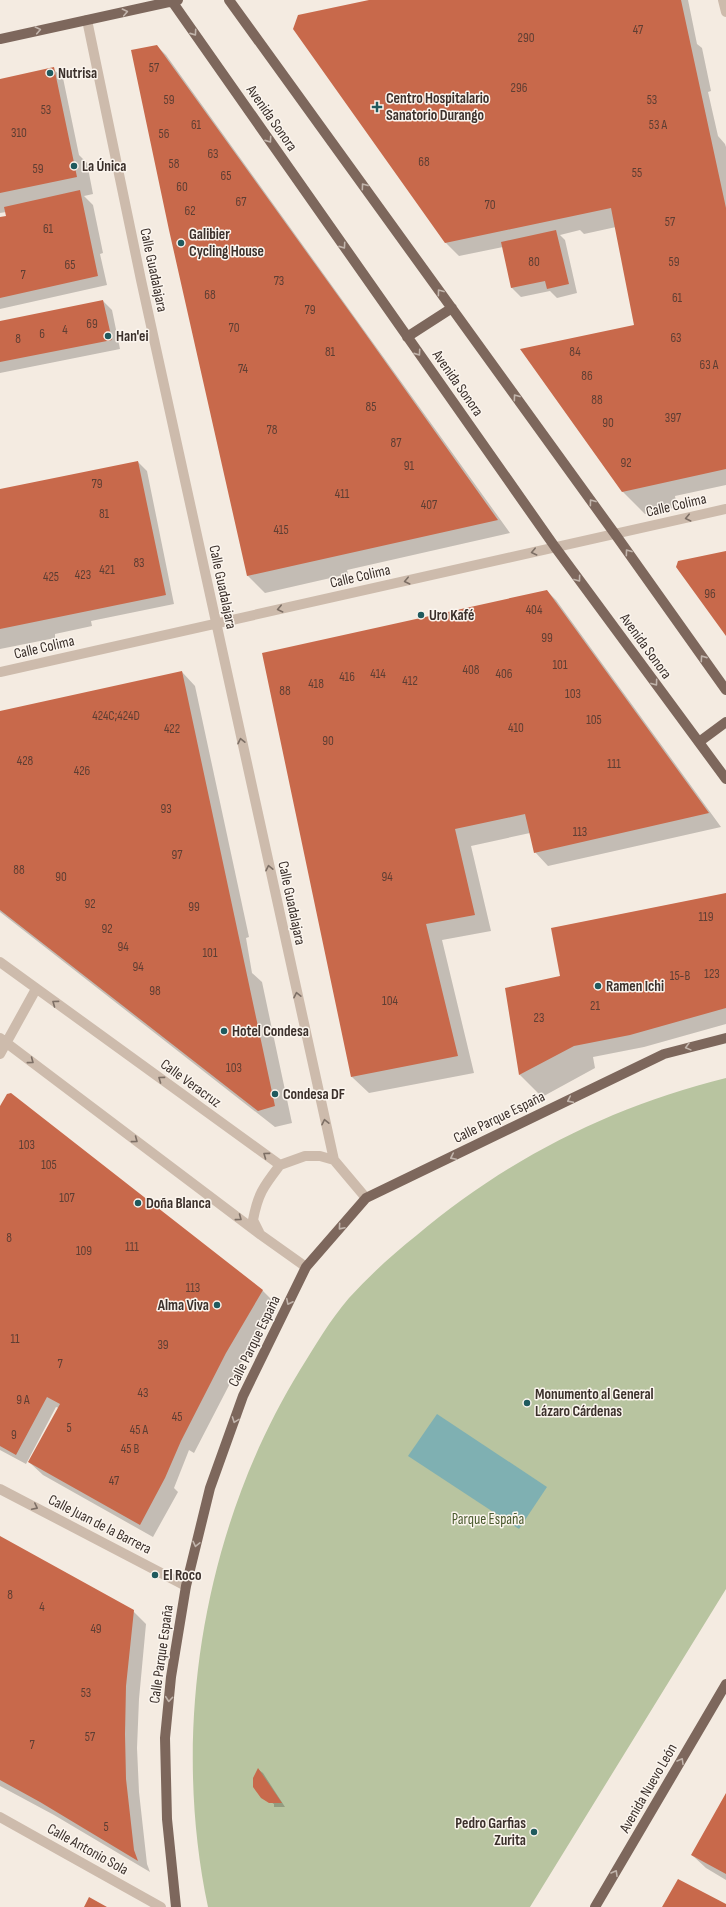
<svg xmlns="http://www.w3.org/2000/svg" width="726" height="1907" font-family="'Sofia Sans Condensed',sans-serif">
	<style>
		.green { fill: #b8c4a0 }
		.water { fill: #7fb0b2 }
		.shadow { fill: #0003 }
		.building { fill: #c8694b }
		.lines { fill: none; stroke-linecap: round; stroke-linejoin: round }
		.minor { stroke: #cdbbac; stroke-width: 10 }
		.major { stroke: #7d675c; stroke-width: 10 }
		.oneway { stroke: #c2b5ac }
		.oneway2 { stroke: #7d6f65 }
		.poi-dot { fill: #1f5a5e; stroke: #fbf5ee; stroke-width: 1.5 }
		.labels { text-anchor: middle; stroke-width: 3; stroke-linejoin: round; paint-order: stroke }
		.number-label { font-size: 13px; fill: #5e3e33 }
		.poi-label { font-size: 15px; font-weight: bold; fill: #3b302b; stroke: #fbf5ee; text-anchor: start }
		.street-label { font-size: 15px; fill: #3b302b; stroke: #fbf5ee }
		.park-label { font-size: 15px; fill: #4a5a2e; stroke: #fbf5ee }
	</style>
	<rect width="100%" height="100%" fill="#f4ebe1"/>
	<!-- green -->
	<path class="green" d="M726 1078V1589L530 1907H208C170 1728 204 1526 300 1370 315 1346 330 1320 349 1298 370 1275 393 1254 417 1235 507 1159 612 1106 726 1078Z"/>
	<!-- water -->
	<path class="water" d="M437 1414 547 1487 519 1529 408 1456Z"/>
	<!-- shadow -->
	<path class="shadow" d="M373 0H688L697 44 702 48 711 91 708 92 718 136 725 144 726 147V485L675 496 677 507 645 514 623 492 636 326 616 227 584 234 580 230 560 235 565 240 577 293 557 298 550 291 521 297 512 288 503 247 459 256 446 243Z
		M157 46 166 55 510 533 347 570 348 574 265 593 248 576 189 313Z
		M53 69 63 78 79 155 87 163 93 194 84 196 93 205 103 253 100 254 107 285 0 309V218L7 217 6 212 0 213V80Z
		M103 301 112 310 120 349 0 373V322Z
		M138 462 147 471 174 604 91 621 92 626 55 634V638L0 649V490Z
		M547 591 556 600 721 827 548 866 535 852 530 833 471 846 491 931 442 940 474 1073 369 1093 352 1077Z
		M182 672 195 686 249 937 246 938 252 973 262 982 292 1123 275 1127 0 912V712Z
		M726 895V1024L644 1047 593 1057 595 1068 542 1097 520 1075 506 988 559 977Z
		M11 1094 263 1291 276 1304 239 1366 194 1453 189 1450 174 1488 178 1492 153 1537 43 1475 29 1462 59 1408 56 1407 26 1464 0 1450V1108Z
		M0 1538 133 1611 146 1624 139 1699 137 1748 139 1792 147 1864 150 1872 54 1815 0 1786Z
		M259 1770 263 1773 285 1807H274V1804L263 1798Z
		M726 1795V1880L706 1868 692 1855Z"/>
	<!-- building -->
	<path class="building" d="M369 0H681L726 208V469L622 492 520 349 634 325 611 208 445 243 293 29 298 15Z
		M157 45 357 322 498 520 247 576 169 230 131 50Z
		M54 67 77 177 0 193V79Z
		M80 190 98 276 0 298V217L6 216 4 207Z
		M556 230 569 284 547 289 545 281 511 288 501 242Z
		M103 300 112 340 0 362V321Z
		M138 461 166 595 0 629V489Z
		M726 551V636L676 567 678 561Z
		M547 590 709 813 534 853 525 814 455 829 475 915 426 924 458 1056 351 1077 262 653Z
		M182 671 275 1106 258 1111 0 910V711Z
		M726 893V1008L630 1035 574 1046 519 1075 505 988 560 976 551 928Z
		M11 1093 263 1290 226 1353 181 1441 165 1478 140 1525 28 1462 60 1404 47 1397 16 1455 0 1446V1106L7 1094Z
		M0 1536 134 1610 126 1686 125 1734 126 1779 134 1850 138 1861 40 1802 0 1780Z
		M258 1768 282 1803H269L261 1798 253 1787V1778Z
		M726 1793V1874L691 1855Z
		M678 1879 726 1904V1907H662Z
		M89 1897 107 1907H84Z"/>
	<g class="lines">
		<!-- minor -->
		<path class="minor" d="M723 0 726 12
			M87 20 141 280 334 1160
			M0 672 726 509
			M0 962 280 1165 305 1156H320L334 1160 366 1198
			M0 1038 261 1235 306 1267
			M0 1054 36 989
			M259 1232 253 1220C258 1193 264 1186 280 1165
			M0 1489 186 1586
			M0 1817 161 1907"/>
		<!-- major -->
		<path class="major" d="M171 0 555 547 726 779
			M229 0 615 534 726 690
			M0 39 178 0
			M407 337 452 308
			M699 742 726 722
			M176 1907 167 1819 165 1738 171 1677 186 1586 210 1488 243 1396 306 1267 366 1198 664 1054 726 1038
			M595 1907 726 1684"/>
	</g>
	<!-- one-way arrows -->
	<defs><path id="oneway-chevron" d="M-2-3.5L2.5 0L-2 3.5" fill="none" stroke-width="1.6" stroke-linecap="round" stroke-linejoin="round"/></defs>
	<g class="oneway">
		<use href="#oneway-chevron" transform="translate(125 12) rotate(-12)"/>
		<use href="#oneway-chevron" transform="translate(38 30) rotate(-12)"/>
		<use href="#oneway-chevron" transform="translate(194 33) rotate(55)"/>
		<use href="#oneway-chevron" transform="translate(269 140) rotate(55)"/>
		<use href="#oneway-chevron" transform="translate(364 186) rotate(-126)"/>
		<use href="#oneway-chevron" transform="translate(343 246) rotate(55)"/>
		<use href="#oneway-chevron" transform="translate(440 292) rotate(-126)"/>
		<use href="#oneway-chevron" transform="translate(418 353) rotate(55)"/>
		<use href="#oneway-chevron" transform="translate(516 397) rotate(-126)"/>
		<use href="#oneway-chevron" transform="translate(592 502) rotate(-126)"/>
		<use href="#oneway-chevron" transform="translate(628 552) rotate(-126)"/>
		<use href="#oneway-chevron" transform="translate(578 579) rotate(54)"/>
		<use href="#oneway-chevron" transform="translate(703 658) rotate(-125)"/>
		<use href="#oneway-chevron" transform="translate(655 683) rotate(54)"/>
		<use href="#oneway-chevron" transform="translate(688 1047) rotate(165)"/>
		<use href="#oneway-chevron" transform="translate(570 1100) rotate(154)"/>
		<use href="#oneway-chevron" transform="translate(453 1157) rotate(154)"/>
		<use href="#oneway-chevron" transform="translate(341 1227) rotate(131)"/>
		<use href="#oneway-chevron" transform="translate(289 1302) rotate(116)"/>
		<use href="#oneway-chevron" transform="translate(235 1420) rotate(110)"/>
		<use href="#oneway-chevron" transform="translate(196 1544) rotate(103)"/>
		<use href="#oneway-chevron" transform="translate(169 1699) rotate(95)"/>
		<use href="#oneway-chevron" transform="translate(681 1761) rotate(-60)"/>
		<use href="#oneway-chevron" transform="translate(615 1873) rotate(-60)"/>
	</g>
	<g class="oneway2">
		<use href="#oneway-chevron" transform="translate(688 518) rotate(167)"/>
		<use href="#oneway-chevron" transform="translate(534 552) rotate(167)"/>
		<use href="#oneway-chevron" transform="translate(407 581) rotate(167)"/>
		<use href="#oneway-chevron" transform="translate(280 609) rotate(167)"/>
		<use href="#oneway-chevron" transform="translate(241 741) rotate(-102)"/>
		<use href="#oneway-chevron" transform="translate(269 868) rotate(-102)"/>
		<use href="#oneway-chevron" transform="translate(297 995) rotate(-102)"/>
		<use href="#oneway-chevron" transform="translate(55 1003) rotate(-144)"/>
		<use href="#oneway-chevron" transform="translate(31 1061) rotate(37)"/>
		<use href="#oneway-chevron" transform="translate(161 1079) rotate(-144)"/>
		<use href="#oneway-chevron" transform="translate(325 1122) rotate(-102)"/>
		<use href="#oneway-chevron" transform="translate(135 1140) rotate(37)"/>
		<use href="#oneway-chevron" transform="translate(266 1155) rotate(-144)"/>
		<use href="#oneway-chevron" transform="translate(239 1218) rotate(37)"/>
		<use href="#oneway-chevron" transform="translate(35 1507) rotate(27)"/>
	</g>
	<!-- markers -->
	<g class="poi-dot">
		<circle cx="50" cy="73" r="4"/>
		<path d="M375 101h4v4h4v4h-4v4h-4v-4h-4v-4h4z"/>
		<circle cx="74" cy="166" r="4"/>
		<circle cx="181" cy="243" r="4"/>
		<circle cx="108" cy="336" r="4"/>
		<circle cx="421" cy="615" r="4"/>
		<circle cx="598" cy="986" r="4"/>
		<circle cx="224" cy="1031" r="4"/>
		<circle cx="275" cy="1094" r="4"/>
		<circle cx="138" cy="1203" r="4"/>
		<circle cx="217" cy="1305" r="4"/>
		<circle cx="527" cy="1403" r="4"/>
		<circle cx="155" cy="1575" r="4"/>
		<circle cx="534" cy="1832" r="4"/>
	</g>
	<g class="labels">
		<!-- number labels -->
		<g class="number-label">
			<text x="638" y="34">47</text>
			<text x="526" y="42">290</text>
			<text x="154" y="72">57</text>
			<text x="519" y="92">296</text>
			<text x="169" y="104">59</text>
			<text x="652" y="104">53</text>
			<text x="46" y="114">53</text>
			<text x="196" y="129">61</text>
			<text x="658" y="129">53 A</text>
			<text x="19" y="137">310</text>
			<text x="164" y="138">56</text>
			<text x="213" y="158">63</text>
			<text x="424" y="166">68</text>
			<text x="174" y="168">58</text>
			<text x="38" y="173">59</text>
			<text x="637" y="177">55</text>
			<text x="226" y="180">65</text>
			<text x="182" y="191">60</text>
			<text x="241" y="206">67</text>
			<text x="490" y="209">70</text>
			<text x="190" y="215">62</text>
			<text x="670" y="226">57</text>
			<text x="48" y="233">61</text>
			<text x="534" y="266">80</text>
			<text x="674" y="266">59</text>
			<text x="70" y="269">65</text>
			<text x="23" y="279">7</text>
			<text x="279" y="285">73</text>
			<text x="210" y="299">68</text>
			<text x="677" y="302">61</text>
			<text x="310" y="314">79</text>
			<text x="92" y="328">69</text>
			<text x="234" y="332">70</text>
			<text x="65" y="334">4</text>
			<text x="42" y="338">6</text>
			<text x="676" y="342">63</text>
			<text x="18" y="343">8</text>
			<text x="330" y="356">81</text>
			<text x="575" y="356">84</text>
			<text x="709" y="369">63 A</text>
			<text x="243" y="373">74</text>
			<text x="587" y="380">86</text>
			<text x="597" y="404">88</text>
			<text x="371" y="411">85</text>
			<text x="673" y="422">397</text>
			<text x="608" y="427">90</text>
			<text x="272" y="434">78</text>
			<text x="396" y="447">87</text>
			<text x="626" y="467">92</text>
			<text x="409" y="470">91</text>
			<text x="97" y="488">79</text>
			<text x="342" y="498">411</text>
			<text x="429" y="509">407</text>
			<text x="104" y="518">81</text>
			<text x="281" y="534">415</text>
			<text x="139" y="567">83</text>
			<text x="107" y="574">421</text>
			<text x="83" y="579">423</text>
			<text x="51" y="581">425</text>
			<text x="710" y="598">96</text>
			<text x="534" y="614">404</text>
			<text x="547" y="642">99</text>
			<text x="560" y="669">101</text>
			<text x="471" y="674">408</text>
			<text x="378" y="678">414</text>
			<text x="504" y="678">406</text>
			<text x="347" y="681">416</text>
			<text x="410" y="685">412</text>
			<text x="316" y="688">418</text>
			<text x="285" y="695">88</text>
			<text x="573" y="698">103</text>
			<text x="116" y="720">424C;424D</text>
			<text x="594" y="724">105</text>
			<text x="516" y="732">410</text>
			<text x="172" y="733">422</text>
			<text x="328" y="745">90</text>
			<text x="25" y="765">428</text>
			<text x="614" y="768">111</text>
			<text x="82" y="775">426</text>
			<text x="166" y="813">93</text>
			<text x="580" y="836">113</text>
			<text x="177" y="859">97</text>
			<text x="19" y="874">88</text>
			<text x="61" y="881">90</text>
			<text x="387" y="881">94</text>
			<text x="90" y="908">92</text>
			<text x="194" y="911">99</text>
			<text x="706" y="921">119</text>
			<text x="107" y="933">92</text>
			<text x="123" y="951">94</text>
			<text x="210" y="957">101</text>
			<text x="138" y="971">94</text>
			<text x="712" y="978">123</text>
			<text x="680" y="980">15-B</text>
			<text x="155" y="995">98</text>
			<text x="390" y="1005">104</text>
			<text x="595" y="1010">21</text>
			<text x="539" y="1022">23</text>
			<text x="234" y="1072">103</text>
			<text x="27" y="1149">103</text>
			<text x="49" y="1169">105</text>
			<text x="67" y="1202">107</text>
			<text x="9" y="1242">8</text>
			<text x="132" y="1251">111</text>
			<text x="84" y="1255">109</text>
			<text x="193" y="1292">113</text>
			<text x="15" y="1343">11</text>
			<text x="163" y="1349">39</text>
			<text x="60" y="1368">7</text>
			<text x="143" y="1397">43</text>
			<text x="23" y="1404">9 A</text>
			<text x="177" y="1421">45</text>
			<text x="69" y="1432">5</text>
			<text x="139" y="1434">45 A</text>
			<text x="14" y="1439">9</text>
			<text x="130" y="1453">45 B</text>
			<text x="114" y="1485">47</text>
			<text x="10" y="1599">8</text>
			<text x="42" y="1611">4</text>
			<text x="96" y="1633">49</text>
			<text x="86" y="1697">53</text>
			<text x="90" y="1741">57</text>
			<text x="32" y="1749">7</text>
			<text x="106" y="1831">5</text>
		</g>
		<!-- poi labels -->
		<g class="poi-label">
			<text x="58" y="78">Nutrisa</text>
			<text x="386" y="103">Centro Hospitalario<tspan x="386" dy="17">Sanatorio Durango</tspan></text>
			<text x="82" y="171">La Única</text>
			<text x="189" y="239">Galibier<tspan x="189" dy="17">Cycling House</tspan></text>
			<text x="116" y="341">Han'ei</text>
			<text x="429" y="620">Uro Kafé</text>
			<text x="606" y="991">Ramen Ichi</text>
			<text x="232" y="1036">Hotel Condesa</text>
			<text x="283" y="1099">Condesa DF</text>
			<text x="146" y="1208">Doña Blanca</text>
			<text x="209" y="1310" text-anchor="end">Alma Viva</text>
			<text x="535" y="1399">Monumento al General<tspan x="535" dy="17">Lázaro Cárdenas</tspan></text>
			<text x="163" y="1580">El Roco</text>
			<text x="526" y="1828" text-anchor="end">Pedro Garfias<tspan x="526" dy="17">Zurita</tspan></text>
		</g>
		<!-- street labels -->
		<g class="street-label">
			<text transform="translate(272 118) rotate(55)" y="5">Avenida Sonora</text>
			<text transform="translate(154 270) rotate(78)" y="5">Calle Guadalajara</text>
			<text transform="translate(458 383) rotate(55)" y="5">Avenida Sonora</text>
			<text transform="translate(676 505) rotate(-13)" y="5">Calle Colima</text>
			<text transform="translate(360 576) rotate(-13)" y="5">Calle Colima</text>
			<text transform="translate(223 587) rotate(78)" y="5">Calle Guadalajara</text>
			<text transform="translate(646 646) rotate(54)" y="5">Avenida Sonora</text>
			<text transform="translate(44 647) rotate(-13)" y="5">Calle Colima</text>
			<text transform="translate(292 903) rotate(78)" y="5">Calle Guadalajara</text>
			<text transform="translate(191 1083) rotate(36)" y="5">Calle Veracruz</text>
			<text transform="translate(499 1117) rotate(-26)" y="5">Calle Parque España</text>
			<text transform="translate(254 1341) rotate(-64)" y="5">Calle Parque España</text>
			<text transform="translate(100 1524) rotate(27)" y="5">Calle Juan de la Barrera</text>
			<text transform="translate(161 1654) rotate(-82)" y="5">Calle Parque España</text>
			<text transform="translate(648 1788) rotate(-60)" y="5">Avenida Nuevo León</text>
			<text transform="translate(88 1849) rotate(29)" y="5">Calle Antonio Sola</text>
		</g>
		<!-- park labels -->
		<g class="park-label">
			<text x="488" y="1524">Parque España</text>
		</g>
	</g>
</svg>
